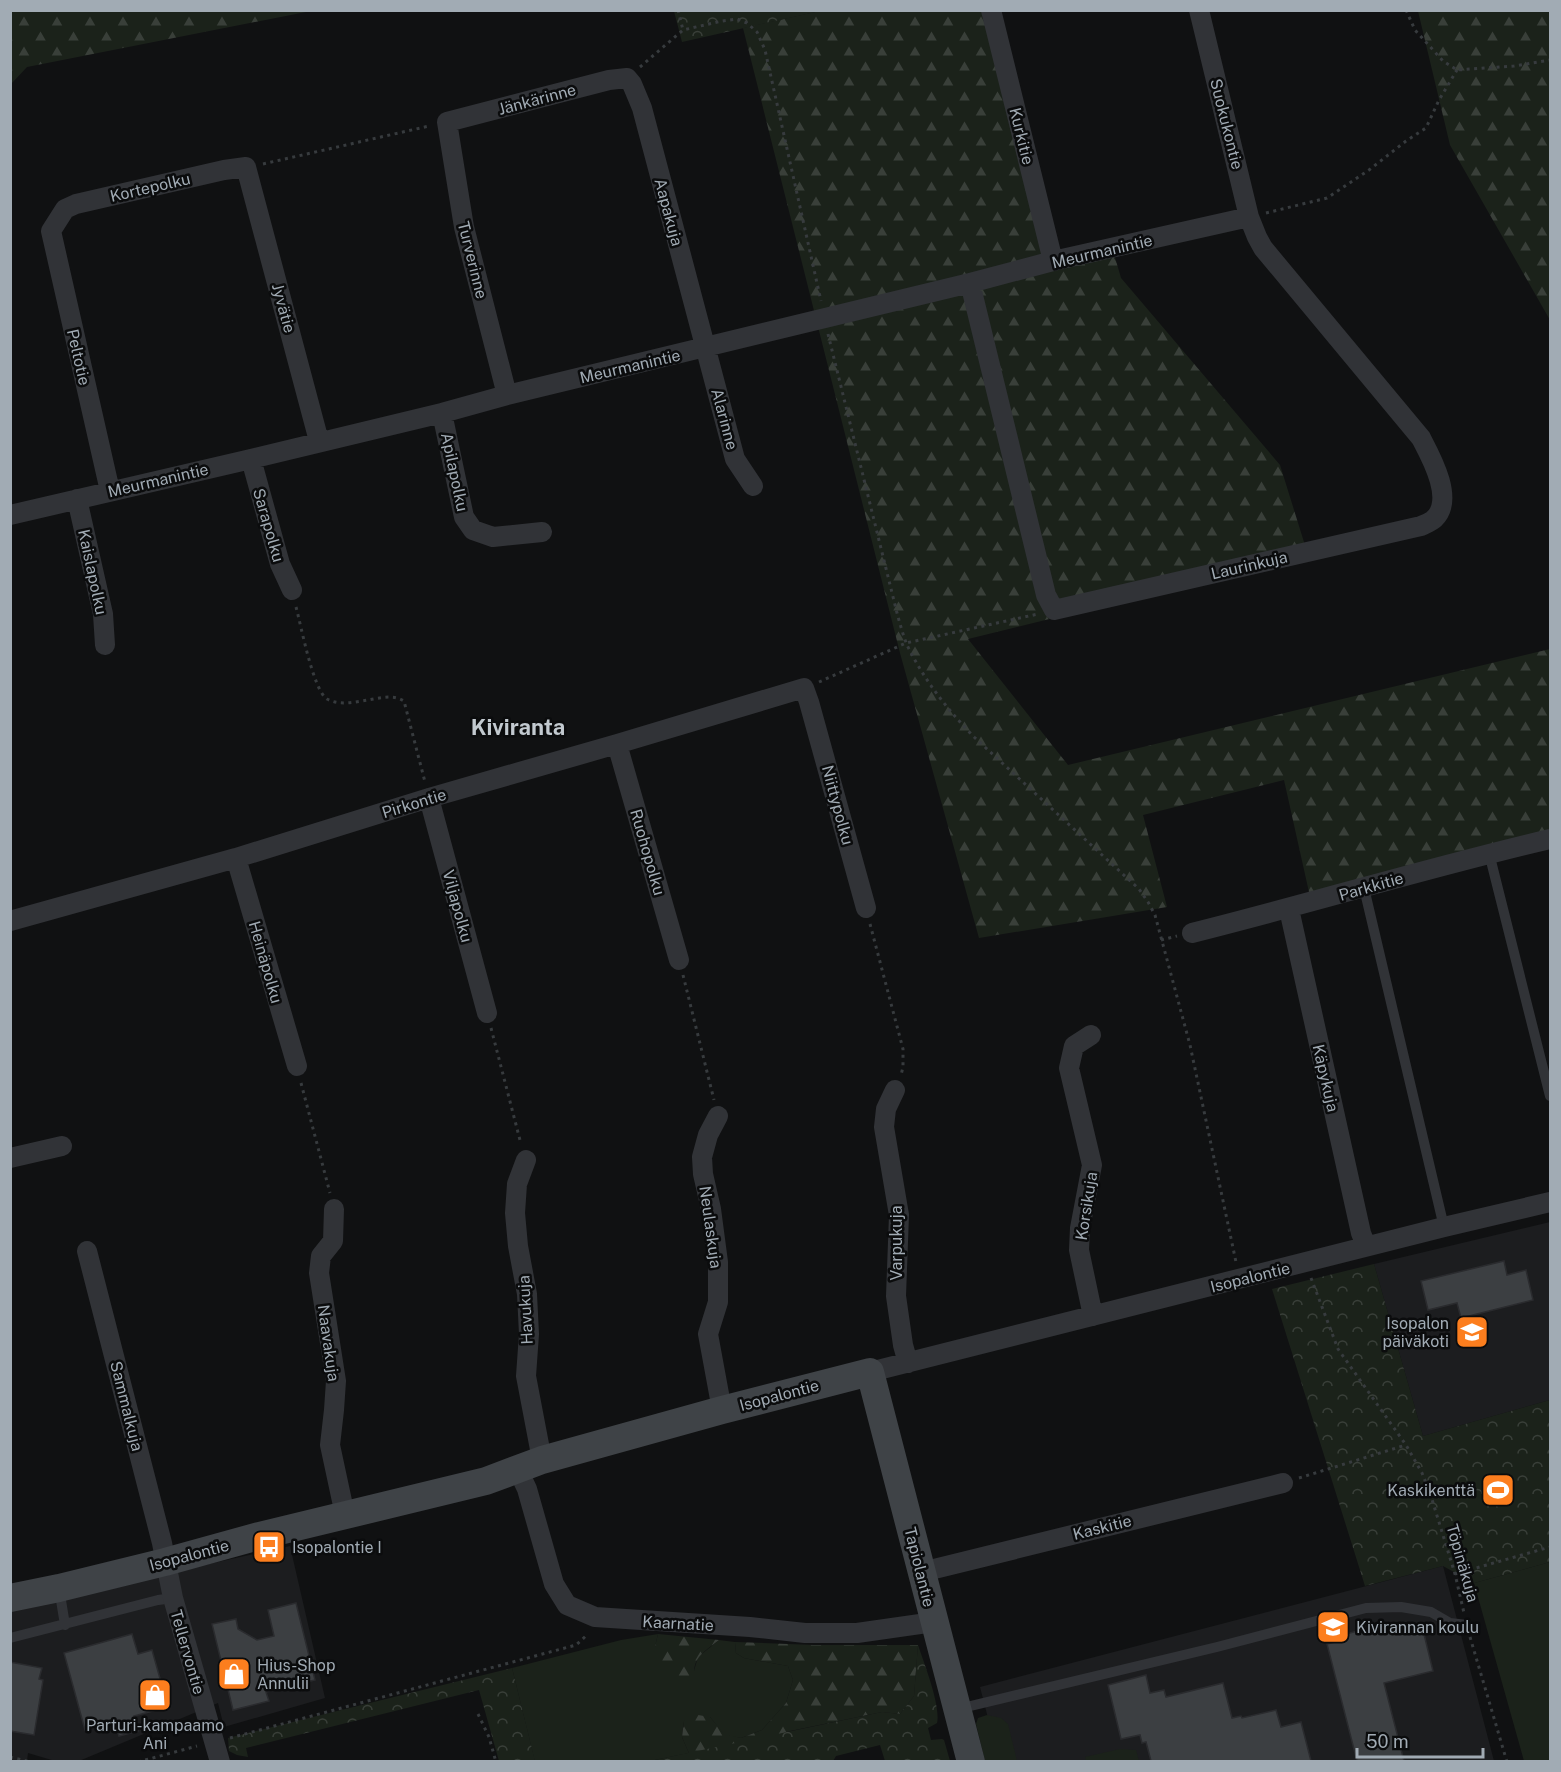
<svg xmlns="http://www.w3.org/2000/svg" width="1561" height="1772" font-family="'Public Sans',sans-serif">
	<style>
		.built { fill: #1c1d1f }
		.grass { fill: #1b221a }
		.forest { fill: url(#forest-firs) }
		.park { fill: url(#park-crowns) }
		.building { fill: #3c3f42; stroke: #2a2b2e; stroke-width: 1.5 }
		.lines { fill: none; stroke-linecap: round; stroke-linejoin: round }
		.path { stroke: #373b3e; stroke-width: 3; stroke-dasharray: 3 4.5; stroke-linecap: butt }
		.lane { stroke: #313337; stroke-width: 10 }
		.street { stroke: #313337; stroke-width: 20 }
		.secondary { stroke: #3f4347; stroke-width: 28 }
		.labels { text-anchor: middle; stroke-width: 5; stroke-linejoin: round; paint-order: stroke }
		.street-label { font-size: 16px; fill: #a1abb4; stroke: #0b0c0d }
		.poi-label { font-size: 16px; fill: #a1abb4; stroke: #0b0c0d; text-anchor: start }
		.district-label { font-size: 22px; font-weight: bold; fill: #c2c9cf; stroke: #0b0c0d }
	</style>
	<defs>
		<pattern id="forest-firs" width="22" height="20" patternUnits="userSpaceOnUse" patternTransform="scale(1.5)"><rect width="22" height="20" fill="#1b221a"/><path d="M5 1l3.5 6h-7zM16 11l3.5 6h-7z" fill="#393f39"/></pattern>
		<pattern id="park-crowns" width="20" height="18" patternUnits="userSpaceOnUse" patternTransform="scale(1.5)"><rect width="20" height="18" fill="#1b221a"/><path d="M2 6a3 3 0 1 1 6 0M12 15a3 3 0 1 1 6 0" fill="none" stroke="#393f39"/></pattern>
	</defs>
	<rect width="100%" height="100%" fill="#101112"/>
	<!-- built -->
	<path class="built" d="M1550 1222V1400L1423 1436 1374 1264Z
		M290 1546 325 1698 224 1727 218 1703 79 1761H55L28 1753 27 1761H11L10 1608Z
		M1443 1566 1494 1761H999L980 1687Z"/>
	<!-- grass -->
	<path class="grass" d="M1550 1562V1761H1524L1474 1583Z
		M658 1634 655 1647 693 1674 698 1657 719 1640 735 1642 736 1653 744 1658 788 1666 793 1680 786 1703 762 1730 741 1738 724 1735 710 1717 684 1721 682 1737 689 1753 650 1761 535 1762 512 1668 621 1640Z
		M987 1715 1001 1718 1008 1724 1017 1761H985L976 1724 978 1718Z
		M1120 1749 1136 1750 1139 1761H1086L1085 1757Z"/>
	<!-- forest -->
	<path class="forest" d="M11 10H311V11L27 67 11 84Z
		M820 11H995L1055 252 1110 240 1121 278 1280 465 1308 555 968 639 1068 765 1550 649V847L1313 910 1284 780 1143 815 1167 907 979 938 900 653 743 28Z
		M1418 11H1550V320L1450 145Z
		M658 1634 719 1640C698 1656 690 1660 696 1689L673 1684 657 1674 655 1647Z
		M735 1642 813 1645H918L914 1696 900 1714 882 1712 790 1731 698 1762 692 1760 682 1737 684 1721 692 1714 710 1717 724 1734 741 1738 762 1730 786 1703 793 1680 788 1666 744 1658 736 1653Z"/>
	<!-- park -->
	<path class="park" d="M674 11V10L820 11 682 42Z
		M1374 1264 1423 1436 1550 1400V1562L1474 1583 1443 1566 1365 1586 1272 1289Z
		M918 1645C924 1663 941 1706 937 1723L928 1728 931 1740 942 1739 944 1740 950 1761H885L880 1745 836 1756 833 1761H650L882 1712 900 1714 914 1696Z
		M512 1668 535 1761H499L479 1690 246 1748 248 1757 237 1755 229 1751 228 1738Z"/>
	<!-- building -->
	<path class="building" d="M1504 1261 1507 1275 1526 1270 1533 1300 1461 1318 1457 1303 1428 1310 1421 1281Z
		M296 1603 315 1680 266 1692 269 1701 233 1710 212 1624 236 1619 238 1629 257 1640 274 1636 268 1610Z
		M1405 1624 1408 1634 1423 1630 1433 1671 1384 1683 1404 1761H1357L1327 1644 1347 1639 1346 1634 1369 1628 1370 1632Z
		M132 1634 138 1654 152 1650 168 1707 134 1716 138 1731 119 1736 115 1722 85 1730 64 1653Z
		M10 1662 42 1668 39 1679 43 1680 34 1735 10 1731Z
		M1146 1675 1150 1693 1164 1690 1166 1697 1223 1683 1232 1718 1241 1716 1242 1718 1276 1710 1281 1727 1301 1722 1311 1761H1151L1146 1742 1142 1743 1140 1735 1121 1739 1108 1685Z"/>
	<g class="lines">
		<!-- path -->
		<path class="path" d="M678 10 683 30
			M1406 10 1415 30 1443 61 1457 70 1514 66 1550 60
			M640 67 683 30 722 21 737 19 747 23 757 32 765 50 821 301
			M263 164 429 126
			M1266 213 1327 198 1369 170 1406 141 1426 128 1439 100 1457 70
			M828 334 897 613C900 624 903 635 907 645 924 680 947 709 974 737L1139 889 1148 902 1155 915 1190 1045 1236 1262
			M296 607C301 625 313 690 327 699 340 706 355 702 368 700 380 698 393 694 404 701L425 782
			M819 682 906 643 1038 614
			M870 924 903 1049V1067L901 1075
			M1161 940 1177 936
			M683 975 714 1100
			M491 1028 521 1144
			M301 1083 330 1193
			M1311 1278 1338 1349 1406 1445 1422 1473 1430 1493 1455 1574 1464 1613
			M1299 1478 1406 1445
			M1455 1574 1550 1547
			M1470 1637 1507 1762
			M478 1714 489 1737 496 1762
			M230 1738 576 1645 588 1634
			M10 1757 31 1762
			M138 1762 197 1746"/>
		<!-- lane -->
		<path class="lane" d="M1489 853 1550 1096
			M1364 888 1444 1227
			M59 1588 65 1625
			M10 1638 158 1600 173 1598
			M958 1709 1217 1647 1366 1608 1401 1607 1431 1612 1450 1623 1467 1625"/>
		<!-- street -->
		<path class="street" d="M991 10 1053 261
			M970 283 1046 595 1054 610 1421 526C1425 524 1431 522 1434 519 1455 500 1431 457 1421 438L1263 248 1257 237 1249 217 1199 10
			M507 395 464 227 447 122 609 80 627 78 632 84 642 108 735 459 753 486
			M442 413 464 517 473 530 493 537 542 532
			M251 459 280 564 292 590
			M110 491 51 231 65 209 76 204 224 170 246 167 319 441
			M77 499 103 614 105 645
			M10 515 251 459 442 413 507 395 970 283 1053 261 1249 217
			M617 744 679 960
			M429 798 487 1013
			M236 858 297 1066
			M1289 909 1361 1233 1366 1246
			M10 921 236 858 429 798 617 744 804 688 809 702 866 908
			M1192 933C1312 903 1430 867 1550 839
			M1091 1035 1074 1046 1069 1068 1092 1165 1080 1228 1079 1250 1093 1316
			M895 1090 886 1109 884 1127 899 1215 896 1296 903 1345 908 1363
			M718 1116 708 1135 702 1157 703 1174 711 1209 718 1262V1302L708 1334 722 1410
			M10 1158 62 1146
			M526 1160 517 1184 515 1213 518 1246 527 1294 529 1334 526 1376 542 1460
			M334 1209 333 1241 321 1256 319 1273 336 1381 334 1410 330 1445 345 1515
			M87 1251 162 1543 173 1598 220 1762
			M870 1372 1444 1227 1550 1202
			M518 1470 527 1489 554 1584 567 1605 595 1617 750 1627 805 1633H857L934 1622
			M922 1572 1283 1483"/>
		<!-- secondary -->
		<path class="secondary" d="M10 1598 59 1588 165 1562 259 1536 486 1481 542 1460 722 1410 870 1372 971 1762"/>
	</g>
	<!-- icons -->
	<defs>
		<symbol id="school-square" viewBox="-11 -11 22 22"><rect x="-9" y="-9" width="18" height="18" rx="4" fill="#fc7e1e" stroke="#0b0c0d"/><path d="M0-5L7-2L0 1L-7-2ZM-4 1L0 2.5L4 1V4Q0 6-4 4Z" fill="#fff"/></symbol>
		<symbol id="stadium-square" viewBox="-11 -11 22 22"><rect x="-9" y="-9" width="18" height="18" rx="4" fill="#fc7e1e" stroke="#0b0c0d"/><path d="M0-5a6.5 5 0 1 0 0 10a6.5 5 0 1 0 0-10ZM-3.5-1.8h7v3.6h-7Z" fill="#fff"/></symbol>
		<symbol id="bus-square" viewBox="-11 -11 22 22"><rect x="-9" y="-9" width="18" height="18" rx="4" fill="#fc7e1e" stroke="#0b0c0d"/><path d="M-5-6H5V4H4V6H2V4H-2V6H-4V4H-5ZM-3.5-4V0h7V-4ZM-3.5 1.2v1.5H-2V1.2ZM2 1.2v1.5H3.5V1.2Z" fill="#fff"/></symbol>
		<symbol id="shop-square" viewBox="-11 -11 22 22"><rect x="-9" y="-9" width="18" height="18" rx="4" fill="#fc7e1e" stroke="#0b0c0d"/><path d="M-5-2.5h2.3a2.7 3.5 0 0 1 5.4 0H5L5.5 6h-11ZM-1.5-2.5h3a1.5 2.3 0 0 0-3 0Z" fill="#fff"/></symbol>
	</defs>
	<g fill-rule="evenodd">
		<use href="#school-square" x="1453" y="1313" width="38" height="38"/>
		<use href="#stadium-square" x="1479" y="1471" width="38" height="38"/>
		<use href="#bus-square" x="250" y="1528" width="38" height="38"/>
		<use href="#school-square" x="1314" y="1608" width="38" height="38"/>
		<use href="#shop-square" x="215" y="1655" width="38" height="38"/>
		<use href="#shop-square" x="136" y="1676" width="38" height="38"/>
	</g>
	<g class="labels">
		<!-- street labels -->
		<g class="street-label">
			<text transform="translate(537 99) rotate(-15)" y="6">Jänkärinne</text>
			<text transform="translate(1227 124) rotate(76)" y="6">Suokukontie</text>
			<text transform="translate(1022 136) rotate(76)" y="6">Kurkitie</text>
			<text transform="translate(150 187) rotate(-13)" y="6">Kortepolku</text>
			<text transform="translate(669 212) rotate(75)" y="6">Aapakuja</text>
			<text transform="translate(1102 251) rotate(-13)" y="6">Meurmanintie</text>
			<text transform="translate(473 260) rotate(76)" y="6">Turverinne</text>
			<text transform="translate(284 308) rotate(75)" y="6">Jyvätie</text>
			<text transform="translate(79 357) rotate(77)" y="6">Peltotie</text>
			<text transform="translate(630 366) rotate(-13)" y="6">Meurmanintie</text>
			<text transform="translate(725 419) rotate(75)" y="6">Alarinne</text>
			<text transform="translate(455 472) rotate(78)" y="6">Apilapolku</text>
			<text transform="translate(158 480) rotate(-13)" y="6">Meurmanintie</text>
			<text transform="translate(269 525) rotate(74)" y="6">Sarapolku</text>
			<text transform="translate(1249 565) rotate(-13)" y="6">Laurinkuja</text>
			<text transform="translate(93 572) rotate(78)" y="6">Kaislapolku</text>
			<text transform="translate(414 803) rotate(-17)" y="6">Pirkontie</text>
			<text transform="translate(838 805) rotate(75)" y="6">Niittypolku</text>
			<text transform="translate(648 852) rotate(74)" y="6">Ruohopolku</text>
			<text transform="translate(1371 886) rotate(-16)" y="6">Parkkitie</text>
			<text transform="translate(458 906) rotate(75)" y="6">Viljapolku</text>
			<text transform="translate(266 962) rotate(74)" y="6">Heinäpolku</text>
			<text transform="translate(1326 1078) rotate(77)" y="6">Käpykuja</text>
			<text transform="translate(1086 1206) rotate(-81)" y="6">Korsikuja</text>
			<text transform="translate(711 1227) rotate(82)" y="6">Neulaskuja</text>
			<text transform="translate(896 1243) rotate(-90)" y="6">Varpukuja</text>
			<text transform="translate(1250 1277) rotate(-14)" y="6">Isopalontie</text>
			<text transform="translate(525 1310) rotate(-93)" y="6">Havukuja</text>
			<text transform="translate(329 1343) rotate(82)" y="6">Naavakuja</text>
			<text transform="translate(779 1395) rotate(-15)" y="6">Isopalontie</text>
			<text transform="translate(127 1406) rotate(76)" y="6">Sammalkuja</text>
			<text transform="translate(1102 1527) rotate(-14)" y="6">Kaskitie</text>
			<text transform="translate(189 1555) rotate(-15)" y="6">Isopalontie</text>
			<text transform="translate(1463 1563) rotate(74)" y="6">Töpinäkuja</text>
			<text transform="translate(920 1567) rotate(76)" y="6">Tapiolantie</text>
			<text transform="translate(678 1623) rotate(3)" y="6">Kaarnatie</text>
			<text transform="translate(188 1652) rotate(74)" y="6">Tellervontie</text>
		</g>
		<!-- poi labels -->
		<g class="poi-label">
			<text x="1449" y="1329" text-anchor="end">Isopalon<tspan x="1449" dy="18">päiväkoti</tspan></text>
			<text x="1475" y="1496" text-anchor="end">Kaskikenttä</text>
			<text x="292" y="1553">Isopalontie I</text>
			<text x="1356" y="1633">Kivirannan koulu</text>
			<text x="257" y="1671">Hius-Shop<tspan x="257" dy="18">Annulii</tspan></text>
			<text x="155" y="1731" text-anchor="middle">Parturi-kampaamo<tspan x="155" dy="18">Ani</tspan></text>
		</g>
		<!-- district labels -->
		<g class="district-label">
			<text x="518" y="735">Kiviranta</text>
		</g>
	</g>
	<!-- border -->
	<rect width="1561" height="1772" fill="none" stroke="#a1abb4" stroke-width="24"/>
	<!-- scale -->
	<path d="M1357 1748v9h126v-9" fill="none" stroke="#a1abb4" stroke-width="3"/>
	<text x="1366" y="1748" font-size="18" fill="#a1abb4" stroke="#0b0c0d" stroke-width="4.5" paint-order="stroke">50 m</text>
</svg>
